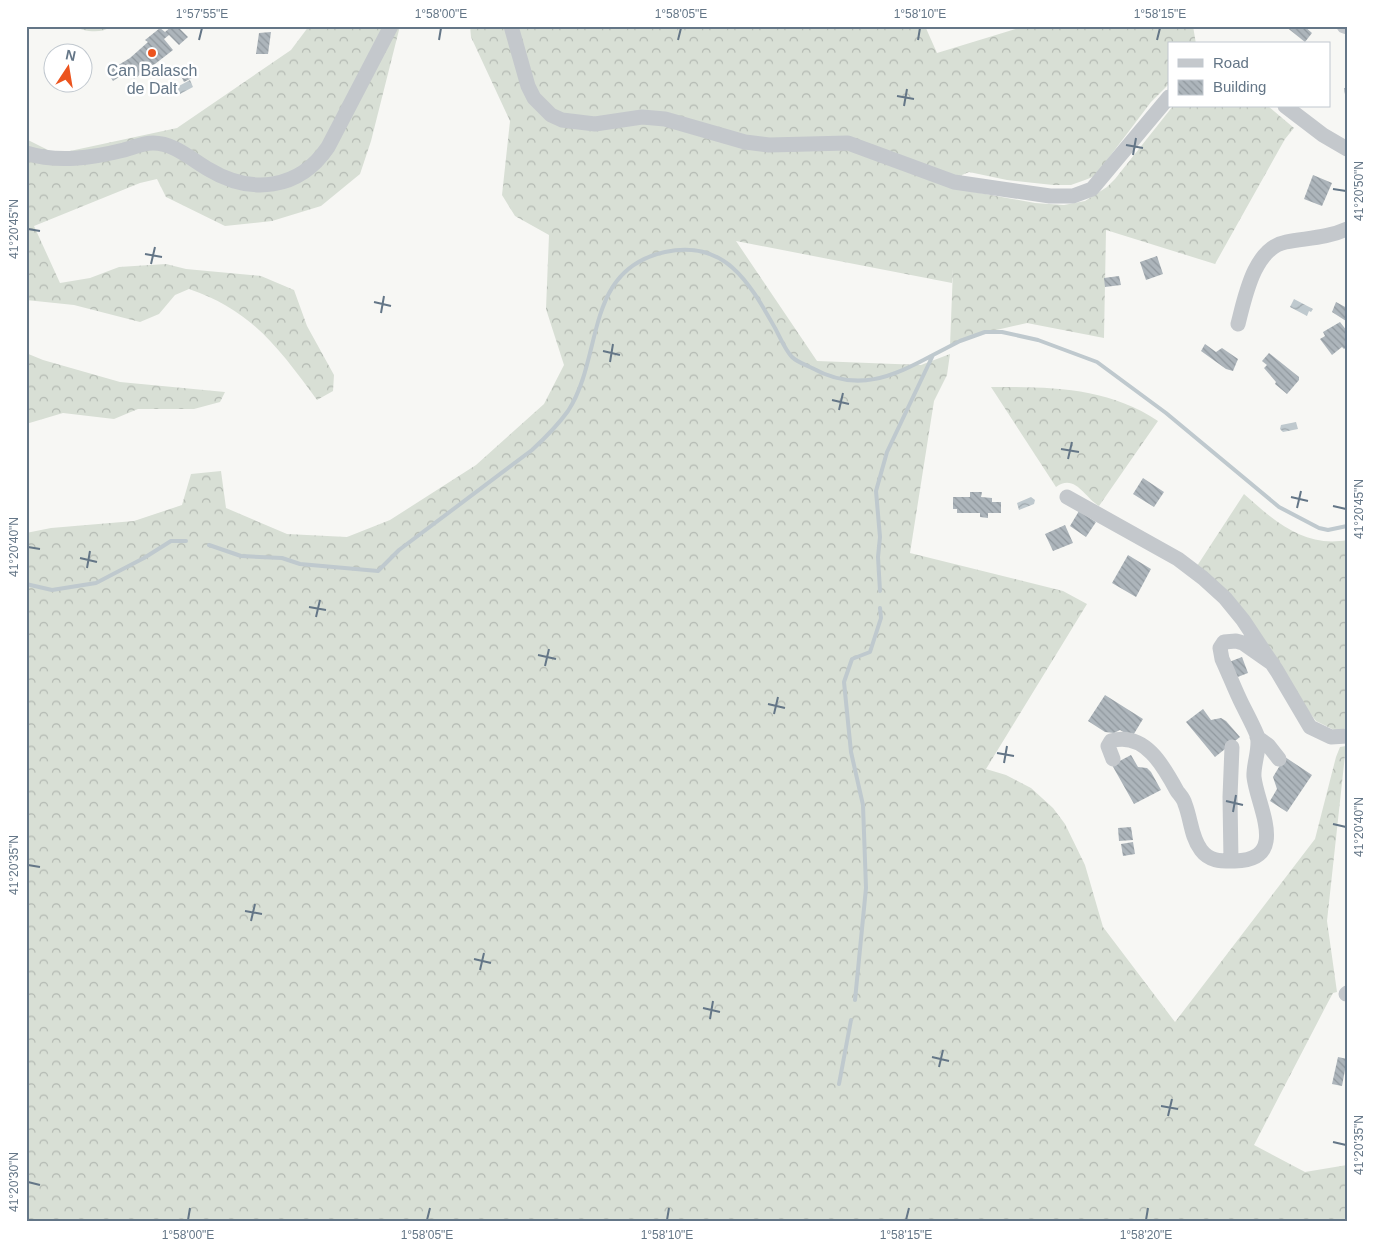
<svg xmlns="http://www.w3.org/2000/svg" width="1373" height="1248" font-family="Arial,sans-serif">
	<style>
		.forest { fill: url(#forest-crowns) }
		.water { fill: url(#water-waves) }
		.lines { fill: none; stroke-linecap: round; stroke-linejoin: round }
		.stream { stroke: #bfc9ce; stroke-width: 4 }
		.building { fill: url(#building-back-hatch) }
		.minor { stroke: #c4c8cc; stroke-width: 15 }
		.ticks { fill: none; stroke: #647687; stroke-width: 2 }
		.poi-dot { fill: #ec541e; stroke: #fff; stroke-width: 2 }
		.labels { text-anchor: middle; stroke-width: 5; stroke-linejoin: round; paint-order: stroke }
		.poi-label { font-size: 16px; fill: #647687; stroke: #fff }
		.neatline { fill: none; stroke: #647687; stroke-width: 2 }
		.ticks-label { font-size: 12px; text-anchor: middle; fill: #647687 }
	</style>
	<defs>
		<pattern id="forest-crowns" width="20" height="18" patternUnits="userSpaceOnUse" patternTransform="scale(1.25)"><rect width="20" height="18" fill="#d8dfd5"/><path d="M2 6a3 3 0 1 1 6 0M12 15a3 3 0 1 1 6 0" fill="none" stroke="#b3b9b2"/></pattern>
		<pattern id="water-waves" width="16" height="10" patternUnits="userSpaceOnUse" patternTransform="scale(1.25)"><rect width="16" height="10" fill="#bfc9ce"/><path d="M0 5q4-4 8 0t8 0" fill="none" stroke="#9fa8ad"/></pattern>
		<pattern id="building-back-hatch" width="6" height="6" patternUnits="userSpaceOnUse" patternTransform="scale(1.25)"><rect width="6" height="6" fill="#adb5bb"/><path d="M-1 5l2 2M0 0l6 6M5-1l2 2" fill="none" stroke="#90989e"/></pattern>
	</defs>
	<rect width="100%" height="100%" fill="#f7f7f4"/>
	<!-- forest -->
	<path class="forest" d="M72 26H112C100 35 84 31 72 26Z
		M309 26H400L371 141 360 174 321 206 272 221 225 226 166 197 157 179 140 183 34 226 60 283 90 278 119 267 166 264 186 269 261 276 294 290 307 326 334 375 333 391 317 400C280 350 252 310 189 289L175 295 159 314 140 322 74 305 26 300V139L56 154 177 128 291 50Z
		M470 26H925L937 53 1025 26H1193L1196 44H1169V84L1151 102 1095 176 1085 180 1071 185H1053L1007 180 969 172 962 175 958 189 1035 203 1064 205 1085 201 1107 187 1115 179 1173 106H1268L1294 128 1285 139 1215 264 1106 230 1104 338 1027 323 970 336 950 346 953 269 952 283 736 241 817 361 921 365 950 354 947 375 934 401 910 553 1063 591 1087 604 986 769 1006 775 1031 788 1053 808 1065 824 1085 865 1103 927 1175 1022 1315 839 1336 757 1340 747 1346 746 1327 921 1337 992 1333 993 1326 1006 1254 1145 1305 1172 1347 1165V1222H26V533L51 528 134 521 182 505 191 474 221 471 226 508 287 534 347 537 390 520 476 465 544 404 564 365 546 309 549 235 515 216 502 195 510 121 471 37Z
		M26 353 43 360 120 382 225 392 220 402 194 409H138L114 419 63 413 26 424Z
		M991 387C1050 387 1107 387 1158 421L1099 506C1085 498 1075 473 1056 487Z
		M1244 494C1274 521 1305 548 1347 540V728L1336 731 1316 721 1197 566Z"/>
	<!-- water -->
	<path class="water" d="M190 80 193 87 180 94 177 87Z
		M1294 299 1313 309 1311 312 1309 311 1307 316 1290 307Z
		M1296 422 1298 429 1283 432 1280 429 1281 425Z
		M1031 497 1035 500 1034 504 1019 510 1017 503Z"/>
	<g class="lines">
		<!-- stream -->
		<path class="stream" d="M209 545 241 556 282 558 300 564 378 571 399 550 532 450C545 438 558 425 568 411 604 356 583 270 665 252 725 239 749 282 775 328 780 337 785 350 792 357 797 362 806 365 812 368 857 393 892 377 933 355
			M26 584 52 590 96 583 144 558 171 541H186
			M880 591 878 557 880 537 876 491 887 452 933 355 960 341 985 332H1002L1038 340 1097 362 1166 413 1279 507 1319 528 1328 530 1347 526
			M855 1000 866 888 863 805 851 752 844 682 852 659 870 652 881 618 880 608
			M839 1084 851 1020"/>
	</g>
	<!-- building -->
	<path class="building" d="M172 26H182L180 29 188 37 179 45 169 35 164 39 173 50 155 64 134 79 128 71 113 81 107 72 130 58 148 42 145 40 160 28 165 32Z
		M1285 26H1304L1312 33 1305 42Z
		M271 32 268 54H256L259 33Z
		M187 67 192 78 184 82 179 72Z
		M1344 88H1347V101H1346Z
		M1313 175 1332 183 1322 206 1304 199Z
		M1157 256 1163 274 1146 280 1140 262Z
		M1119 276 1121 285 1105 287 1104 278Z
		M1336 302 1347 308 1346 321 1332 312Z
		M1340 322 1347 331V347L1344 349 1342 347 1332 355 1320 339 1325 336 1323 332Z
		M1205 344 1216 352 1222 348 1238 359 1233 371 1226 369 1201 351Z
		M1269 353 1299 377V380L1287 394 1275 384 1276 382 1264 368 1267 365 1262 361Z
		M1143 478 1164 492 1154 507 1133 494Z
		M970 492H982L981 497 992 498V502H1001V513H988V518L980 517V513H957V509H953V497H970Z
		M1079 511 1096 522 1086 537 1070 526Z
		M1065 525 1073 543 1053 551 1045 534Z
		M1128 555 1151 569 1136 597 1112 583Z
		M1242 657 1248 673 1235 678 1229 662Z
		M1105 695 1143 719 1132 737 1120 730 1114 733 1105 732 1088 721Z
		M1203 709 1211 720 1221 718 1226 721 1240 737 1215 757 1186 722Z
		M1131 755 1138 767 1147 768 1151 772 1161 790 1134 804 1112 765Z
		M1285 757 1312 775 1287 812 1270 801 1277 789 1273 777Z
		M1131 827 1133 840 1119 841 1118 828Z
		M1133 842 1135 854 1123 856 1121 844Z
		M1338 1057 1347 1059 1342 1086 1332 1084Z"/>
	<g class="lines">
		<!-- minor -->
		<path class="minor" d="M511 26 528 86 534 98 551 115 562 120 595 124 642 117 665 119 745 142 769 145 848 143 954 182 1050 196H1073L1092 189 1169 97
			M1344 26 1347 27
			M1285 106 1323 135 1347 149
			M26 153C58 163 92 158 124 150 134 147 143 143 153 143 174 143 191 159 208 169 251 195 299 190 328 147L391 26
			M1238 324C1245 297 1254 248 1286 242 1307 238 1327 238 1347 229
			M1067 497 1178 559 1203 578 1225 598 1243 620 1277 671 1310 727 1331 737 1347 736
			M1257 737 1268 745 1279 759
			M1113 759 1108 746 1111 741C1145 731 1164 767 1177 791 1180 795 1184 799 1185 804 1191 819 1191 837 1201 850 1210 862 1222 861 1235 861 1290 860 1257 806 1254 777 1253 764 1261 747 1257 735 1253 725 1247 714 1242 704 1235 690 1229 674 1222 659L1220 648 1224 642 1236 641 1243 643 1273 664
			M1231 861 1230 797 1232 747
			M1346 994 1347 993"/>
	</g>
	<!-- ticks -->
	<path class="ticks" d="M199 40 202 28M439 40 441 28M678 40 681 28M918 40 920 28M1157 40 1160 28M897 96 914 99M904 106 907 89M1126 145 1143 148M1133 155 1136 138M1333 189 1346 191M28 229 40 231M145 254 162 257M151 264 155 247M374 302 391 306M381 313 384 296M603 351 620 355M610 362 613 344M832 400 849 404M839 410 843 393M1061 449 1079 452M1068 459 1072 442M1291 497 1308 501M1333 506 1346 509M1297 508 1301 491M28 547 40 549M80 558 97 562M87 568 90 551M309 607 326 610M316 617 320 600M538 655 556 659M545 666 549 649M768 704 785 708M774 714 778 697M997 753 1014 756M1004 763 1007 746M1226 801 1243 805M1233 812 1236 795M1333 824 1346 827M28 865 40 867M245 911 262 914M251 921 255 904M474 959 491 963M480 970 484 953M703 1008 720 1012M710 1019 713 1001M932 1057 949 1061M939 1067 943 1050M1161 1106 1178 1109M1168 1116 1172 1099M1333 1142 1346 1145M28 1182 40 1185M188 1220 190 1208M427 1220 430 1208M667 1220 669 1208M906 1220 909 1208M1146 1220 1148 1208"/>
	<!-- markers -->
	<circle class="poi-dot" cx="152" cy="53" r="5"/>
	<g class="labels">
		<!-- poi labels -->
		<g class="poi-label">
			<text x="152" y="76">Can Balasch<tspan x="152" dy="18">de Dalt</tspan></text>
		</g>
	</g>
	<!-- border -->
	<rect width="1373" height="1248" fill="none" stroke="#ffffff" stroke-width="55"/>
	<!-- legend -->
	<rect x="1168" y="42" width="162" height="65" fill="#ffffff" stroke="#c1c8cf"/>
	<rect x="1178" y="59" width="25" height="8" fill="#c4c8cc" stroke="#c1c8cf"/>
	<text x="1213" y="68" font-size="15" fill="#647687">Road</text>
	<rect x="1178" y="80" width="25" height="15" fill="url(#building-back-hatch)" stroke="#c1c8cf"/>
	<text x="1213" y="92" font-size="15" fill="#647687">Building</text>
	<!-- north arrow -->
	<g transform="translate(68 68) rotate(12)"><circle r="24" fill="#ffffff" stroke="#c1c8cf"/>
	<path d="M0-4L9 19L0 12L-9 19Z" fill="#ec541e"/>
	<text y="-8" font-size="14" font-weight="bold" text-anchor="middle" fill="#647687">N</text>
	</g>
	<rect x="28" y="28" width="1318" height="1192" class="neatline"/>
	<g class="ticks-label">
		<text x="202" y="18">1°57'55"E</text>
		<text x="441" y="18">1°58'00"E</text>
		<text x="681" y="18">1°58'05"E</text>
		<text x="920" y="18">1°58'10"E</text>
		<text x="1160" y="18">1°58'15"E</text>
		<text transform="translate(1359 191) rotate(-90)" y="4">41°20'50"N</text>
		<text transform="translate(14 229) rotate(-90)" y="4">41°20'45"N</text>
		<text transform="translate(1359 509) rotate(-90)" y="4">41°20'45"N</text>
		<text transform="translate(14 547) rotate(-90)" y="4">41°20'40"N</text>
		<text transform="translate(1359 827) rotate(-90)" y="4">41°20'40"N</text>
		<text transform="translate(14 865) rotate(-90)" y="4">41°20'35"N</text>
		<text transform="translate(1359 1145) rotate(-90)" y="4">41°20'35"N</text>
		<text transform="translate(14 1182) rotate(-90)" y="4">41°20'30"N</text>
		<text x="188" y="1239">1°58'00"E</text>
		<text x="427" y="1239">1°58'05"E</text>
		<text x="667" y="1239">1°58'10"E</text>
		<text x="906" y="1239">1°58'15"E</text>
		<text x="1146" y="1239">1°58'20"E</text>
	</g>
</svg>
